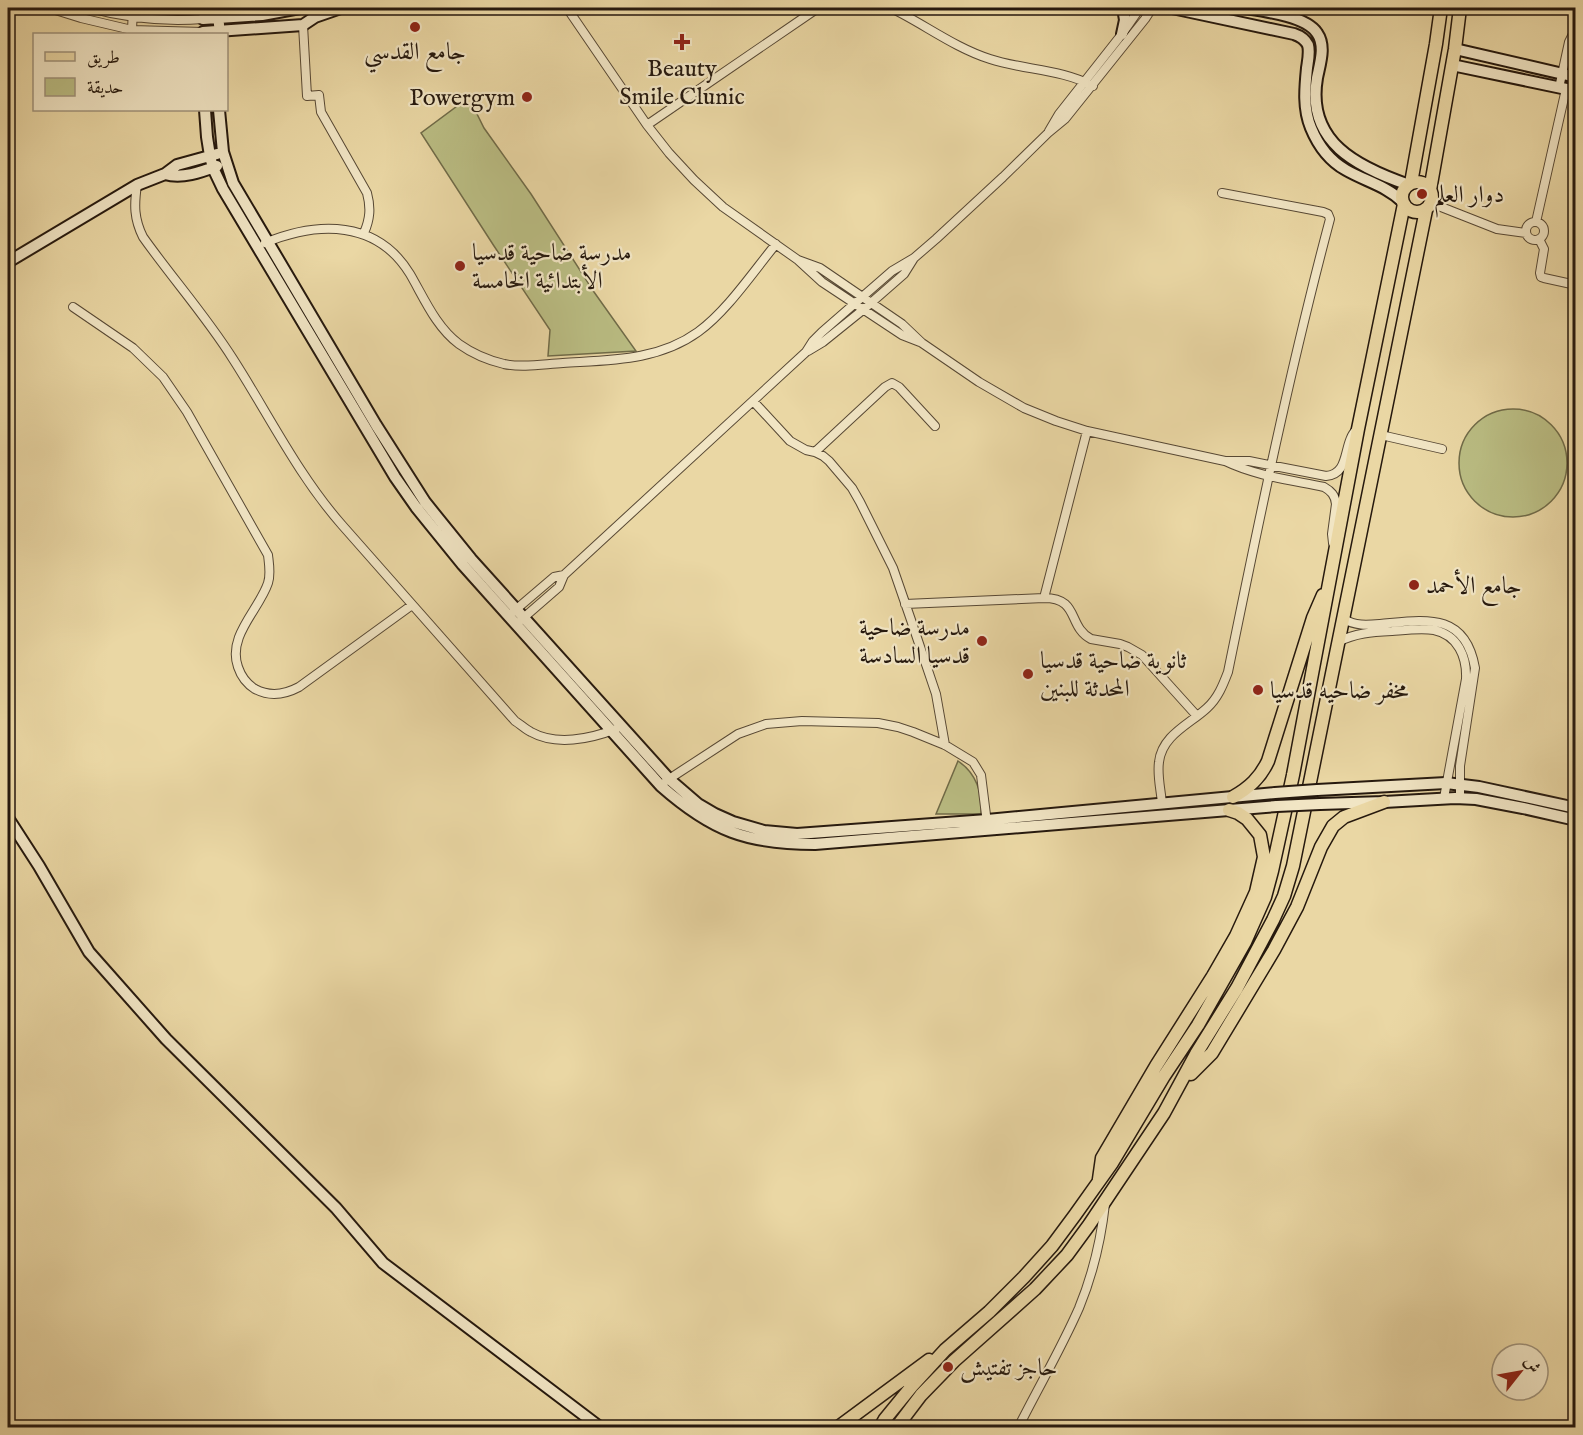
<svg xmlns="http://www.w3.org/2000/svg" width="1583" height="1435" font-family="'IM FELL English',Amiri,serif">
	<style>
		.green { fill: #babd83; stroke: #706b48; stroke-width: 1.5 }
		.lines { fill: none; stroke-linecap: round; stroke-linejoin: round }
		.street-casing { stroke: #574834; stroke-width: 10 }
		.secondary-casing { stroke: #26190e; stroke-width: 14 }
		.primary-casing { stroke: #26190e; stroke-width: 15 }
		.street { stroke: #f1e5c4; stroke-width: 8 }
		.secondary { stroke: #f1e5c4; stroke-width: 10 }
		.primary { stroke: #ead7a4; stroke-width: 12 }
		.secondary-bridge-casing { stroke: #26190e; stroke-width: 14; stroke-linecap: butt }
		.secondary-bridge { stroke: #f1e5c4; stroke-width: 10 }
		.poi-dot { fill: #8f2418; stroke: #f1e5c4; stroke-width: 2 }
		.labels { text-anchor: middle; stroke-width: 4.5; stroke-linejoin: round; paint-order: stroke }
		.poi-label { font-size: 24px; fill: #26190e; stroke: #f1e5c4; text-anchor: start }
	</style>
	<rect width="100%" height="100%" fill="#ead7a4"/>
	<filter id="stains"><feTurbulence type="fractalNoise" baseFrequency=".00333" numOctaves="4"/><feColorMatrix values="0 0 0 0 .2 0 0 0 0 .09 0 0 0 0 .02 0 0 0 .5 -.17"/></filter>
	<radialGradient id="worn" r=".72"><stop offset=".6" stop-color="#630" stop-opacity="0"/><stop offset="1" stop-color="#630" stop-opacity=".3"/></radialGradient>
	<!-- green -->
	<path class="green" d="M464 101 476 112 484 128 531 194 594 292 636 351 548 356 550 330 494 246 421 133Z
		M1459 463a54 54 0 1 1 108 0a54 54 0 1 1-108 0Z
		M958 761C976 773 983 793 981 814H936Z"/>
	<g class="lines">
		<defs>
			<path id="street" d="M49 8 81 18 132 30 203 32
				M89 8C126 18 164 22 203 19
				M567 8 647 125 669 153 694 180 723 207 798 260 822 282 902 335 920 342
				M891 8C924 24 955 48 990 59 1023 70 1062 69 1093 86
				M303 25 307 96 319 95 321 112 367 193C371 208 370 219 364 233
				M132 30 133 8
				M1559 88 1569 42 1576 28
				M1571 90 1576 62
				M647 125 818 8
				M1049 131 1059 114 1122 34 1140 8
				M137 185C134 205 134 219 143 237 172 278 206 316 233 359 269 415 298 475 342 525L515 721C520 724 525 729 531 732 556 746 590 739 616 729
				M1431 203 1497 229 1526 233
				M1536 222 1566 89
				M1526 231a9 9 0 1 1 18 0a9 9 0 1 1-18 0Z
				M1539 239 1544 249 1540 273 1541 277 1544 278 1576 285
				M265 243C318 221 377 220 410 274 424 298 436 327 459 344 473 354 487 360 504 364 523 368 544 364 563 363 609 360 658 361 698 332 727 311 753 272 776 244
				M798 260 820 268 902 324 922 343 979 382 1024 408 1056 421 1087 431 1225 461C1256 476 1291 480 1324 487 1331 491 1335 495 1336 504L1332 534 1333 543
				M73 307 133 348 163 377 187 412 268 555C269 564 271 574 268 583 259 610 227 636 238 667 241 676 247 684 255 689 270 697 284 695 299 687L412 605
				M808 351 823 342 864 309 904 274 914 258
				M753 401 790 441 806 450 815 452 823 456 829 461 852 488 860 502 893 568 911 620 936 694 945 745
				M1381 435 1442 449
				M815 452 885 387 892 383 899 387 935 426
				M1226 461H1249L1326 476C1351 474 1342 443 1357 429
				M1044 598 1087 431
				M905 604 1044 598C1080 598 1067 626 1091 639L1120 644 1128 647 1142 655 1197 716
				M513 612 554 577 564 575
				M1344 619C1355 626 1367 625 1380 624 1424 620 1465 611 1475 668L1460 766V798
				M521 620 559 587 564 575 806 352 813 341 822 332 892 271 914 258 936 239 1003 177 1048 133 1065 119 1145 19 1152 8
				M1338 642C1355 633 1372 632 1392 631 1405 630 1421 628 1434 630 1458 635 1467 657 1466 679L1444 798
				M666 781 738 734 766 724 802 721 878 723 898 727 913 732 945 745 973 762 981 775 987 823
				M1162 804C1161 790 1157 776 1159 762 1162 735 1190 724 1207 708 1218 698 1223 685 1228 672 1259 520 1290 369 1330 219L1328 214 1323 212 1222 193
				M1018 1428C1038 1388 1061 1349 1079 1308 1093 1274 1101 1240 1105 1204"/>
			<path id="secondary" d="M218 8 219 25
				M1172 8 1294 34C1300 36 1305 39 1308 45 1310 52 1308 61 1307 68 1305 88 1303 109 1311 128 1318 145 1330 161 1346 170 1365 181 1387 186 1403 202
				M1244 8C1264 11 1306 16 1317 33 1326 46 1320 63 1317 78 1306 142 1357 167 1409 185
				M203 19 262 15 300 8
				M203 32 303 25 315 17 341 8
				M1122 34 1125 20 1123 8
				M1455 49 1576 77
				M1452 65 1576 91
				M205 110 207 137 210 156 213 168 223 189 395 477 416 507 463 565 661 786C712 831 747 844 815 844L1277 806
				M219 110 223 152 233 183 376 425 425 502 471 559 669 779 698 804 715 814 733 822 764 831 797 834 987 820 1275 793
				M165 174C182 179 201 172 217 166
				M8 262 137 185 165 174 177 165 217 154
				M1317 790 1446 783 1479 787 1576 808
				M1320 804 1384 802 1455 798 1476 799 1523 808 1576 820
				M8 818 39 866 89 952 166 1039 336 1208 383 1263 601 1428"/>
			<path id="primary" d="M1402 197a15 15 0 1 1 30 0a15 15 0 1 1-30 0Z
				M1411 183 1436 44 1441 8
				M1430 190 1455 49 1460 8
				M1233 797C1249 788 1260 778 1268 761L1313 618 1323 595
				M1191 1074 1212 1053 1274 950 1297 907 1321 847 1333 826 1344 817 1384 802
				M1099 1179 1102 1158 1156 1066 1213 976 1236 936 1256 892 1264 857 1260 835 1247 819 1238 813 1229 810
				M837 1428 929 1360
				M880 1428 885 1419 912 1386 945 1350 989 1312 1024 1277 1052 1246 1075 1215 1112 1163 1164 1076 1198 1025 1245 942 1265 897 1272 871 1293 775 1358 429 1404 204
				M896 1428 921 1395 954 1361 1035 1289 1067 1255 1089 1225 1164 1113 1196 1054 1237 988 1273 920 1284 896 1293 866 1426 210"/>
		</defs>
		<!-- street casing -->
		<use href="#street" class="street-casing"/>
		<!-- secondary casing -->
		<use href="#secondary" class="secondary-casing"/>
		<!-- primary casing -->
		<use href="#primary" class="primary-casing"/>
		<!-- street -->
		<use href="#street" class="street"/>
		<!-- secondary -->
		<use href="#secondary" class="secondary"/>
		<!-- primary -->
		<use href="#primary" class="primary"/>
		<defs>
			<path id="secondary-bridge" d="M1275 793 1317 790
				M1277 806 1320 804"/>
		</defs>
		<!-- secondary-bridge casing -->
		<use href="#secondary-bridge" class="secondary-bridge-casing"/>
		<!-- secondary-bridge -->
		<use href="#secondary-bridge" class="secondary-bridge"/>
	</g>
	<!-- markers -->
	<g class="poi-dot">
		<circle cx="415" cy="27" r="6"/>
		<path d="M679 33h6v6h6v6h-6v6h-6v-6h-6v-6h6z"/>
		<circle cx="527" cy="97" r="6"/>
		<circle cx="1422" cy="194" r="6"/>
		<circle cx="460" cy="266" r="6"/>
		<circle cx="1414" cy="585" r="6"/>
		<circle cx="982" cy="641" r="6"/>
		<circle cx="1028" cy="674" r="6"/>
		<circle cx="1258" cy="690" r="6"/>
		<circle cx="948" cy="1367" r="6"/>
	</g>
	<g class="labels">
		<!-- poi labels -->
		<g class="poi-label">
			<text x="415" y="59" text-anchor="middle">جامع القدسي</text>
			<text x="682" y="76" text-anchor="middle">Beauty<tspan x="682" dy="28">Smile Clunic</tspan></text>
			<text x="515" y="105" text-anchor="end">Powergym</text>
			<text x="1434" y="202">دوار العلم</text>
			<text x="472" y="260">مدرسة ضاحية قدسيا<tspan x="472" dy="28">الأبتدائية الخامسة</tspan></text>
			<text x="1426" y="593">جامع الأحمد</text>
			<text x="970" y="635" text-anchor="end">مدرسة ضاحية<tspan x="970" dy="28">قدسيا السادسة</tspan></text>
			<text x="1040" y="668">ثانوية ضاحية قدسيا<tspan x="1040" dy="28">المحدثة للبنين</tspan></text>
			<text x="1270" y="698">مخفر ضاحيه قدسيا</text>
			<text x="960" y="1375">حاجز تفتيش</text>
		</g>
	</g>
	<!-- margin -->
	<rect width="1583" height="1435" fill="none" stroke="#ead7a4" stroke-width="30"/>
	<rect x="9" y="9" width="1565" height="1417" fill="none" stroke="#26190e" stroke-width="3"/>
	<rect x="15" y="15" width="1553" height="1405" fill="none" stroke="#26190e" stroke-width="1.5"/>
	<!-- legend -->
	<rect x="33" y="33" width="195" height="78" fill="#f1e5c4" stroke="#a0937b" stroke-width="1.5"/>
	<rect x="45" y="52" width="30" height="9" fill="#ead7a4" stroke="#a0937b" stroke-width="1.5"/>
	<text x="87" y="63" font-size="18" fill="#26190e">طريق</text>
	<rect x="45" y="78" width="30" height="18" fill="#babd83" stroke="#a0937b" stroke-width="1.5"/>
	<text x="87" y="93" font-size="18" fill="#26190e">حديقة</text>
	<!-- north arrow -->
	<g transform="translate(1520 1372) rotate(59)"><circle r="28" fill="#f1e5c4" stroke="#a0937b" stroke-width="1.5"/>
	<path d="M0-4.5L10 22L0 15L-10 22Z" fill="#8f2418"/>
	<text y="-9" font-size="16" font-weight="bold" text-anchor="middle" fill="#26190e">ش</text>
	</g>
	<rect width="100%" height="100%" filter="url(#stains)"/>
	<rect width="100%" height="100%" fill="url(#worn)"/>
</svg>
